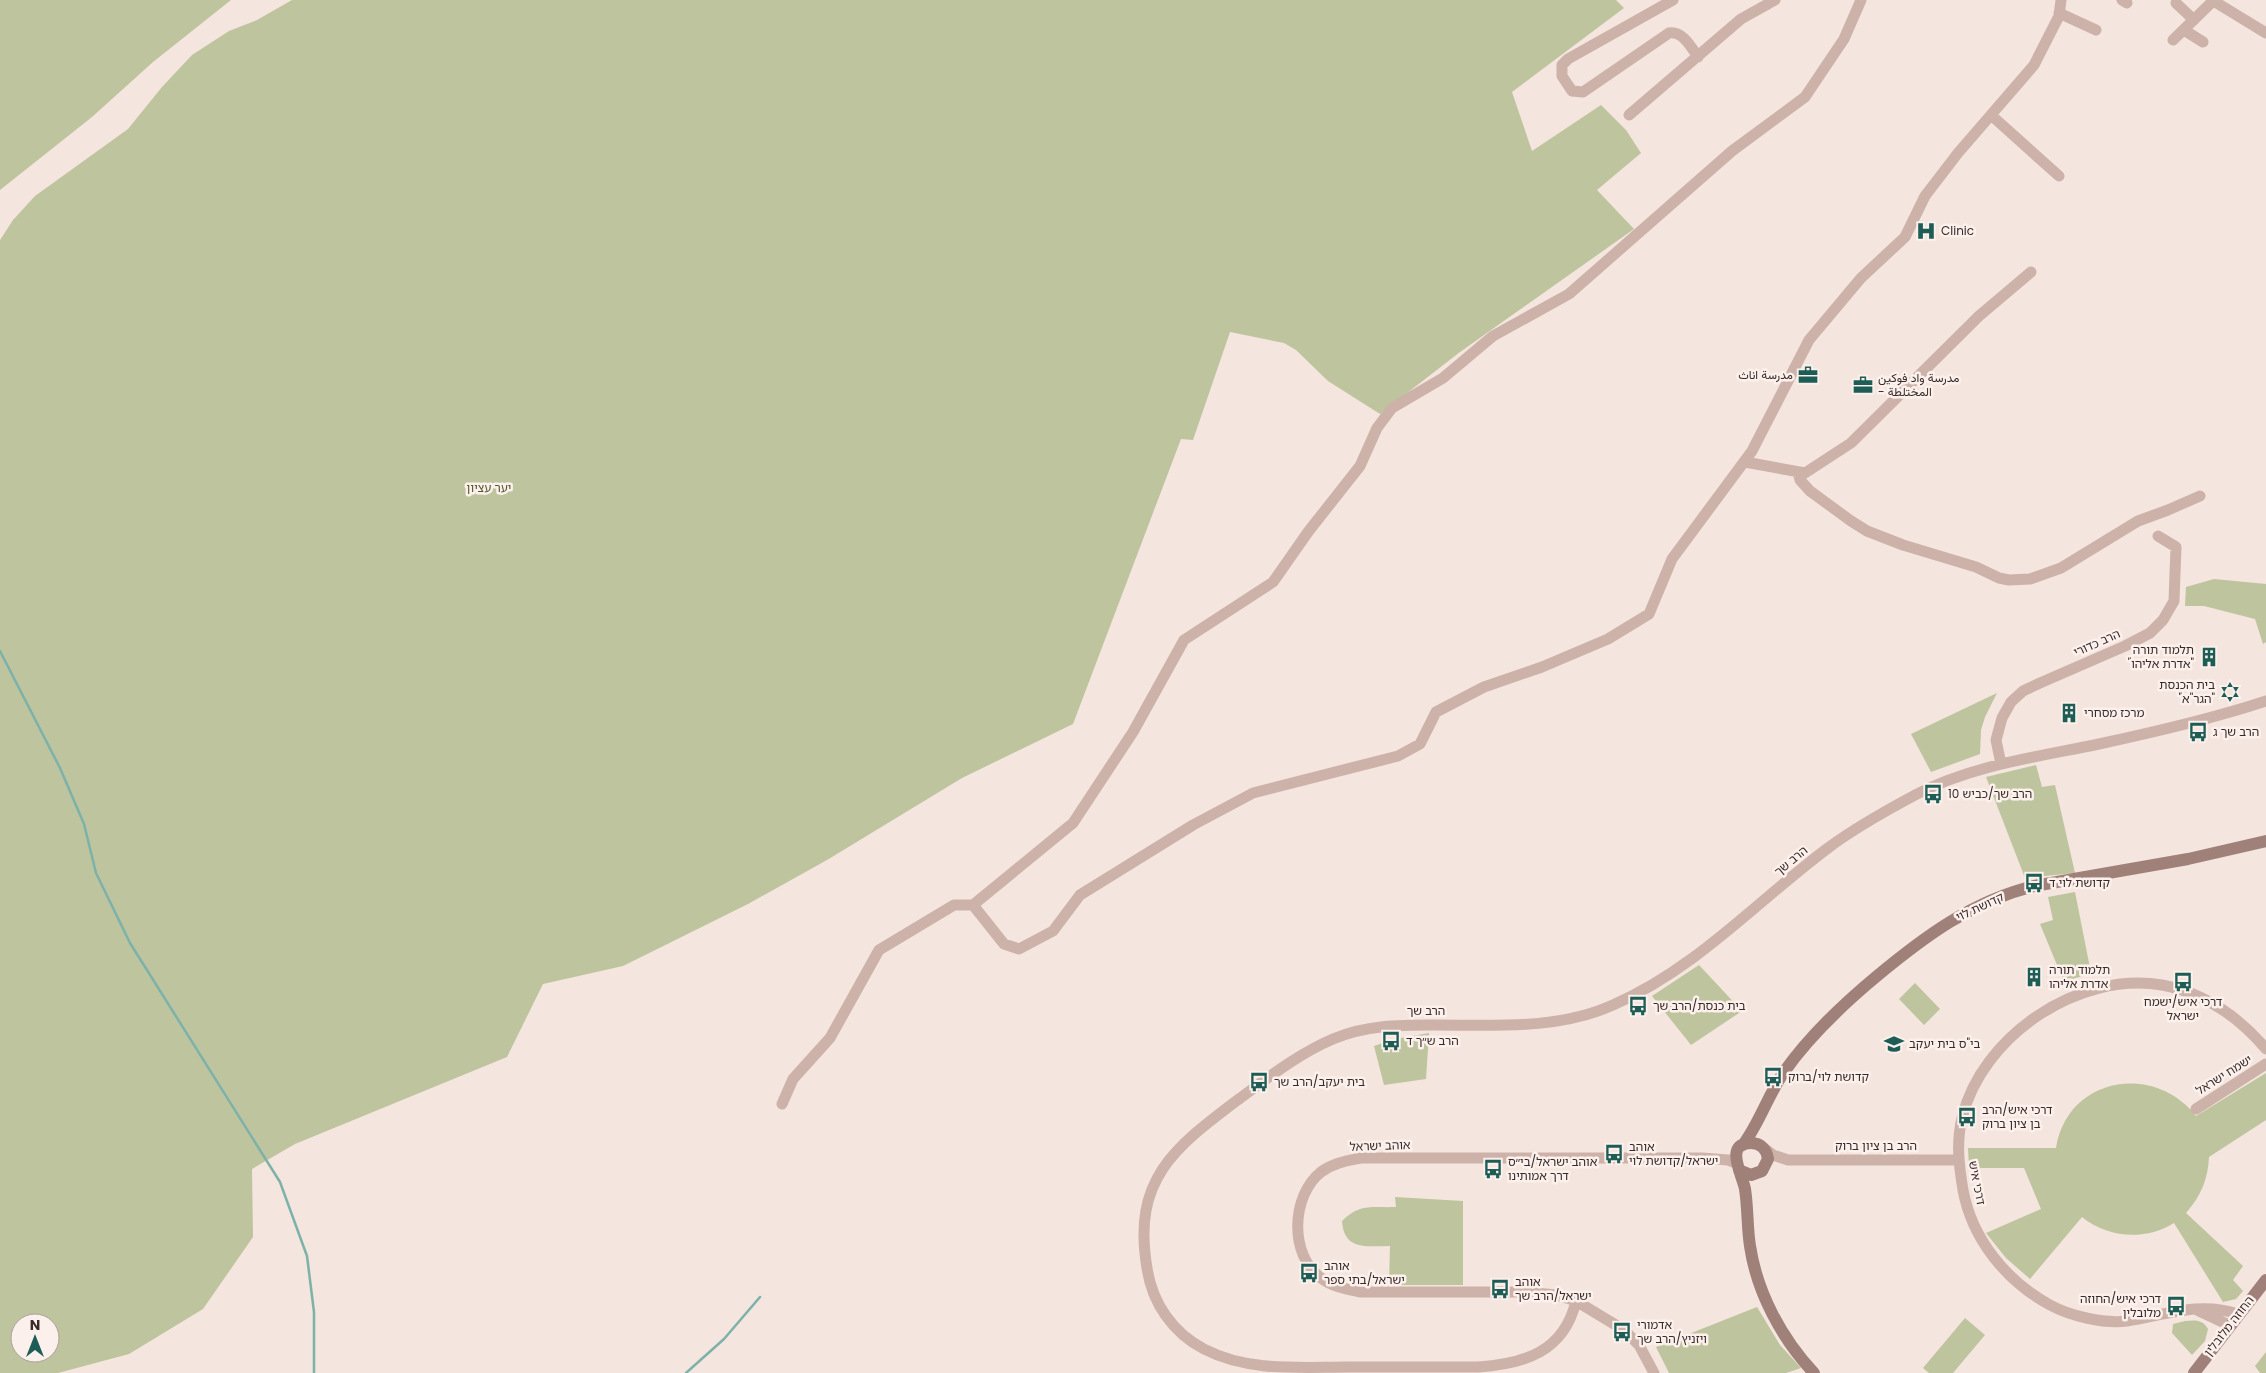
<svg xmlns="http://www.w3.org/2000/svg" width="2266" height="1373" font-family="Poppins,Vazirmatn,'Noto Sans Hebrew',sans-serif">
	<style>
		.green { fill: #bec49d; fill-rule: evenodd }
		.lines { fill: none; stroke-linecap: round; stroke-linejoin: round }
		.stream { stroke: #7cb2aa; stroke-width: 2.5 }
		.street { stroke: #cdb2a9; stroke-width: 11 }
		.secondary { stroke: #a0817a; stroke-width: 12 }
		.labels { text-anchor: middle; stroke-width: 5; stroke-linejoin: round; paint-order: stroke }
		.poi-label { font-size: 12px; fill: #392b29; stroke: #fbf0eb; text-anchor: start }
		.park-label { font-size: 12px; fill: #51592c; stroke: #fbf0eb }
		.street-label { font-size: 12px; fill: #392b29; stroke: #fbf0eb }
	</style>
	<rect width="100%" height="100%" fill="#f4e5de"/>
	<!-- green -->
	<path class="green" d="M0 0H231L153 62 92 117 0 190Z
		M292 0H1616L1624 8 1512 92 1532 151 1601 105 1626 130 1641 153 1597 190 1634 229 1460 352 1380 414 1328 381 1296 350 1284 343 1230 332 1193 440 1181 439 1073 724 962 778 827 860 748 904 623 966 543 984 507 1057 295 1144 252 1169 253 1237 203 1309 129 1354 58 1373H0V240L13 220 35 196 128 129 162 87 192 55 229 31 257 20ZM20 1323H50V1353H20Z
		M2214 579 2266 584V642L2263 644 2255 619 2204 606H2185L2186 587Z
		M1997 693 1985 717 1981 730 1980 754 1931 772 1911 734Z
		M2036 765 2042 787 2055 785 2075 873 2025 878 1986 777Z
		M2075 892 2091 973 2064 982 2040 924 2053 920 2048 897Z
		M1699 965 1742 1011 1691 1045 1652 996Z
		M1915 983 1940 1009 1924 1025 1899 999Z
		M1429 1033 1426 1079 1384 1085 1374 1046 1395 1039Z
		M2266 1073V1120L2209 1157C2208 1179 2201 1196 2186 1213L2243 1266 2233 1280 2243 1291 2236 1299 2223 1302 2174 1223C2145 1241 2108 1238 2082 1217L2030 1279 2006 1258 1986 1233 2041 1209 2024 1168H1969L1968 1148H2056C2067 1077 2154 1062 2196 1116Z
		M1395 1197 1463 1201V1285H1389L1390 1246C1367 1246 1344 1251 1342 1221 1360 1203 1372 1208 1396 1207Z
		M1757 1307 1780 1345 1801 1368 1786 1373H1669L1656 1347Z
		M1965 1318 1985 1335 1953 1373H1929L1923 1368Z
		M2185 1321C2194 1320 2203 1319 2208 1329L2205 1341 2192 1355 2172 1333 2173 1324Z
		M2266 1352V1373H2260L2255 1366Z"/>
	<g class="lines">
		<!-- stream -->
		<path class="stream" d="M0 651 60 768 84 824 96 873 130 943 280 1182 307 1256 314 1312V1373
			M686 1373 724 1339 760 1297"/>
		<!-- street -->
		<path class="street" d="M1673 0 1568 59 1562 65V76L1572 91 1583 92 1669 33C1683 31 1691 47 1698 57
			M2122 0 2127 3
			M2212 0 2266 33
			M2176 3 2194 20
			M2059 13 2096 30
			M2184 30 2203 42
			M2173 40 2214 0
			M1629 115 1741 19 1775 0
			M1991 115 2059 176
			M1745 462 1805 473 1851 443 1979 316 2031 272
			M1798 472 1800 480 1810 491 1851 521 1867 531 1903 545 1976 567 1999 578 2009 580 2030 579 2061 568 2138 521 2168 510 2200 496
			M2001 764 1996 740 2002 718 2011 702 2023 691 2040 683 2125 646 2150 633 2163 620 2174 601 2176 547 2158 536
			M973 905 1004 944 1019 949 1053 931 1080 895 1193 825 1253 793 1398 756 1420 744 1436 712 1484 687 1542 667 1608 639 1649 614 1672 559 1752 451 1809 340 1861 278 1905 237 1925 196 1958 153 2034 65 2059 16 2061 0
			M782 1104 793 1079 830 1038 879 950 954 905H973L1073 823 1133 732 1184 640 1273 582 1308 532 1360 466 1377 428 1392 408 1443 378 1493 336 1569 294 1732 151 1805 97 1844 39 1861 0
			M2196 1109 2266 1064
			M1765 1149 1773 1155 1788 1160H1958
			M1576 1301C1564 1352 1524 1364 1478 1367 1435 1367 1391 1367 1348 1367 1300 1367 1248 1372 1204 1349 1173 1333 1152 1303 1147 1268 1132 1179 1174 1148 1239 1099 1269 1077 1298 1054 1333 1039 1366 1025 1399 1025 1434 1025 1494 1025 1558 1030 1613 1005 1696 969 1757 901 1828 848 1856 827 1887 810 1917 794 1973 765 2037 757 2099 744 2155 732 2212 719 2266 701
			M2199 1311 2229 1325
			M2238 1314C2200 1301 2165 1315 2127 1321 2104 1324 2070 1316 2050 1305 2006 1281 1972 1239 1963 1190 1959 1166 1956 1143 1962 1118 1982 1036 2078 971 2162 985 2204 993 2239 1017 2266 1049
			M1654 1373 1639 1345 1624 1330 1576 1301 1557 1295 1523 1292H1361C1346 1289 1333 1287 1321 1278 1289 1255 1291 1196 1321 1172 1333 1163 1346 1161 1361 1158H1702L1728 1160 1736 1163"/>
		<!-- secondary -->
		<path class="secondary" d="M1743 1145C1760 1122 1768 1095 1784 1072 1810 1035 1842 1005 1877 976 1924 937 1972 901 2034 886L2188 859 2266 841
			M1739 1170 1751 1175 1762 1171 1768 1159C1767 1150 1761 1143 1751 1143 1723 1143 1743 1176 1745 1189 1748 1208 1747 1227 1750 1246 1757 1293 1782 1339 1814 1373
			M2194 1373 2266 1280"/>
	</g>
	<!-- icons -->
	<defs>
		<symbol id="hospital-bare" viewBox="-9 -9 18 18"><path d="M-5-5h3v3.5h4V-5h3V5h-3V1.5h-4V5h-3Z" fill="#1d5d55" stroke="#fbf0eb" stroke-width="2.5" paint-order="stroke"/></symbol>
		<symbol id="office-bare" viewBox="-9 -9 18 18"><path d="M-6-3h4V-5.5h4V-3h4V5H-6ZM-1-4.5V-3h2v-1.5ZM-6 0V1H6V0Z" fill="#1d5d55" stroke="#fbf0eb" stroke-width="2.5" paint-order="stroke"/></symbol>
		<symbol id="building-bare" viewBox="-9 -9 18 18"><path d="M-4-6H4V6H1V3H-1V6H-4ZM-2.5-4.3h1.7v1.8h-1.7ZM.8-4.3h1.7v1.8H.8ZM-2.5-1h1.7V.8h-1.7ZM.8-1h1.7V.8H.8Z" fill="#1d5d55" stroke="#fbf0eb" stroke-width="2.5" paint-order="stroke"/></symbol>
		<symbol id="synagogue-bare" viewBox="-9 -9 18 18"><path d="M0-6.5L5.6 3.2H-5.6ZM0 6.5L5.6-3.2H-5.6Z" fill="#1d5d55" stroke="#fbf0eb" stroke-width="2.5" paint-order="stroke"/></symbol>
		<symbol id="bus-bare" viewBox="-9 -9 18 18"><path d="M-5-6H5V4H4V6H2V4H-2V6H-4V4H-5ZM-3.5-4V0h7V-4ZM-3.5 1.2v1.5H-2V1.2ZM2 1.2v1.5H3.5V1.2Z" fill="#1d5d55" stroke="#fbf0eb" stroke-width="2.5" paint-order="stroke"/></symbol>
		<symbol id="school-bare" viewBox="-9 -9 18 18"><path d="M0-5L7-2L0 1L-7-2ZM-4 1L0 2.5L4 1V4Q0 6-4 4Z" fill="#1d5d55" stroke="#fbf0eb" stroke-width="2.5" paint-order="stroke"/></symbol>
	</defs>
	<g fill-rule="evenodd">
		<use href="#hospital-bare" x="1912" y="217" width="28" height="28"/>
		<use href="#office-bare" x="1794" y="361" width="28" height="28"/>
		<use href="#office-bare" x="1849" y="371" width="28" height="28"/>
		<use href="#building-bare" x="2195" y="643" width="28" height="28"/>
		<use href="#synagogue-bare" x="2216" y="678" width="28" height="28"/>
		<use href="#building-bare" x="2055" y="699" width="28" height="28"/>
		<use href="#bus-bare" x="2184" y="718" width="28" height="28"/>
		<use href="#bus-bare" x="1919" y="780" width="28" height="28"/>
		<use href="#bus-bare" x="2020" y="869" width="28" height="28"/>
		<use href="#building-bare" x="2020" y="963" width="28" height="28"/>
		<use href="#bus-bare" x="2169" y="968" width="28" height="28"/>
		<use href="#bus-bare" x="1624" y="992" width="28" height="28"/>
		<use href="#bus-bare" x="1377" y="1027" width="28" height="28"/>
		<use href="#school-bare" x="1880" y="1030" width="28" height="28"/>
		<use href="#bus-bare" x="1759" y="1063" width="28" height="28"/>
		<use href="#bus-bare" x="1245" y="1068" width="28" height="28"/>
		<use href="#bus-bare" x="1953" y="1103" width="28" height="28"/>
		<use href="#bus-bare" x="1600" y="1140" width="28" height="28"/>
		<use href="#bus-bare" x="1479" y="1155" width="28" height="28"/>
		<use href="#bus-bare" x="1295" y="1259" width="28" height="28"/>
		<use href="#bus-bare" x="1486" y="1275" width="28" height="28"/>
		<use href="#bus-bare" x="2162" y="1292" width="28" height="28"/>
		<use href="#bus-bare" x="1608" y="1318" width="28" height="28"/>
	</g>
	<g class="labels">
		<!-- poi labels -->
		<g class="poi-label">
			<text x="1941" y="235">Clinic</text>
			<text x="1793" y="379" text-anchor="end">مدرسة اناث</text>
			<text x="1878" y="382">مدرسة واد فوكين<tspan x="1878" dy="14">- المختلطة</tspan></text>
			<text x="2194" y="654" text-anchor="end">תלמוד תורה<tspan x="2194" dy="14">"אדרת אליהו"</tspan></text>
			<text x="2215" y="689" text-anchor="end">בית הכנסת<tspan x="2215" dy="14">"הגר"א"</tspan></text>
			<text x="2084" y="717">מרכז מסחרי</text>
			<text x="2213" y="736">הרב שך ג</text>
			<text x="1948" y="798">הרב שך/כביש 10</text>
			<text x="2049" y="887">קדושת לוי ד</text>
			<text x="2049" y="974">תלמוד תורה<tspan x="2049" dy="14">אדרת אליהו</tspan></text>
			<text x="2183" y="1006" text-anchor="middle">דרכי איש/ישמח<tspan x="2183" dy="14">ישראל</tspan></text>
			<text x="1653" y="1010">בית כנסת/הרב שך</text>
			<text x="1406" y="1045">הרב ש״ך ד</text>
			<text x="1909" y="1048">בי"ס בית יעקב</text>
			<text x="1788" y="1081">קדושת לוי/ברוק</text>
			<text x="1274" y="1086">בית יעקב/הרב שך</text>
			<text x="1982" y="1114">דרכי איש/הרב<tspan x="1982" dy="14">בן ציון ברוק</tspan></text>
			<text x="1629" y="1151">אוהב<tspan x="1629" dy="14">ישראל/קדושת לוי</tspan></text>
			<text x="1508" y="1166">אוהב ישראל/בי״ס<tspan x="1508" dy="14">דרך אמותינו</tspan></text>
			<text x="1324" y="1270">אוהב<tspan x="1324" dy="14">ישראל/בתי ספר</tspan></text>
			<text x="1515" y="1286">אוהב<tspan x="1515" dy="14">ישראל/הרב שך</tspan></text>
			<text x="2161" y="1303" text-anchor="end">דרכי איש/החוזה<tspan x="2161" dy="14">מלובלין</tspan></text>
			<text x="1637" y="1329">אדמורי<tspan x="1637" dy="14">ויזניץ/הרב שך</tspan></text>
		</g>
		<!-- park labels -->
		<g class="park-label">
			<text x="489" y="492">יער עציון</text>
		</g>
		<!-- street labels -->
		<g class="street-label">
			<text transform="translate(2097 643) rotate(-24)" y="4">הרב כדורי</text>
			<text transform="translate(1791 861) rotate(-40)" y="4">הרב שך</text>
			<text transform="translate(1980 907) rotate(-25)" y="4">קדושת לוי</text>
			<text x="1426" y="1015">הרב שך</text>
			<text transform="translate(2224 1075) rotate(-32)" y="4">ישמח ישראל</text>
			<text transform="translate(1380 1146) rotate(-2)" y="4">אוהב ישראל</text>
			<text x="1876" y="1150">הרב בן ציון ברוק</text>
			<text transform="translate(1977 1183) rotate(79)" y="4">דרכי איש</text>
			<text transform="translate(2229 1326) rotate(-52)" y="4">החוזה מלובלין</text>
		</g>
	</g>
	<!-- north arrow -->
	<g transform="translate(35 1338)"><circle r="24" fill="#fbf0eb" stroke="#ada19d"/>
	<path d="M0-4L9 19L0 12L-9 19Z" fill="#1d5d55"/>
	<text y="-8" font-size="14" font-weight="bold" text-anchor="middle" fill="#392b29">N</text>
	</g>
</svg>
